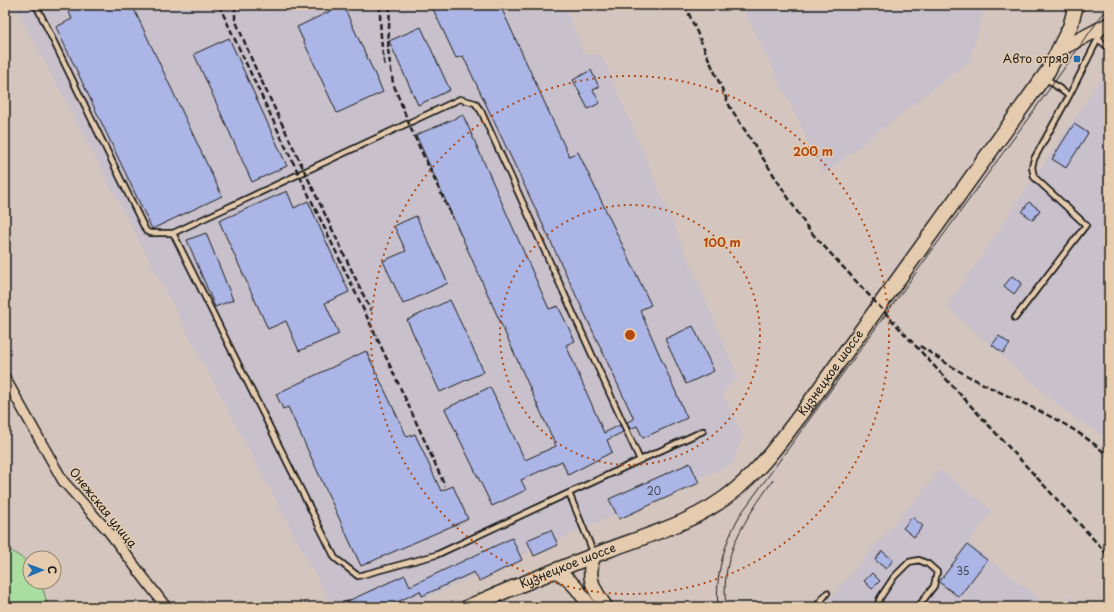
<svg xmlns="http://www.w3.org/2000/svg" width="1114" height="612" font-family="'Playpen Sans',sans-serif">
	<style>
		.built { fill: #c8c0cb }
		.green { fill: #aadea1; stroke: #637d5e }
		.building { fill: #abb5e6; stroke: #1c1c1c }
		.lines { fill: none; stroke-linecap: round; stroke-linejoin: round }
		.lane-casing { stroke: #1c1c1c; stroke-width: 8 }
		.street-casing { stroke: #1c1c1c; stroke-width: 12 }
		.secondary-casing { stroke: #1c1c1c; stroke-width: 16 }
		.primary-casing { stroke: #1c1c1c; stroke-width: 17 }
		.lane { stroke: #e6ccae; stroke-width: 4.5 }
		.street { stroke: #e6ccae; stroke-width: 9 }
		.secondary { stroke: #e6ccae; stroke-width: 13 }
		.primary { stroke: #e6ccae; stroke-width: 14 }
		.tram { stroke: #1c1c1c; stroke-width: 1 }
		.rail { stroke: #1c1c1c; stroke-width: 2.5; stroke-dasharray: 6 3; stroke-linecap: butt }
		.ring { fill: none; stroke: #b54a10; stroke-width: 2; stroke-dasharray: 2 4 }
		.poi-dot { fill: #1f6fb2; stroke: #e6ccae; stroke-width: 1.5 }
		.labels { text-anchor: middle; stroke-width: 3; stroke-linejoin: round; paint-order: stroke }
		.number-label { font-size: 10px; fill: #40424e }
		.poi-label { font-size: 12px; fill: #1c1c1c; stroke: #e6ccae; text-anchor: end }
		.street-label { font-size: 12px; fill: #1c1c1c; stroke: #e6ccae }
		.centre { fill: #b54a10; stroke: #e6ccae; stroke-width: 2 }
		.ring-label { font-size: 12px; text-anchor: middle; font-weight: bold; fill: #b54a10; stroke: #e6ccae; stroke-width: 3; stroke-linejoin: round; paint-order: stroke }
	</style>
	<rect width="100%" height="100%" fill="#d4c5bf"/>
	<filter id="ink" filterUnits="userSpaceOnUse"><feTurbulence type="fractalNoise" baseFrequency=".025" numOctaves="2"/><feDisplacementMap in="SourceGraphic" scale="8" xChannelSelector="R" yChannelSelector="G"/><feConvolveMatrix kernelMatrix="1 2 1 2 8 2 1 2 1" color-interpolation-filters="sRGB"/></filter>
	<g filter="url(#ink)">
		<!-- built -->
		<path class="built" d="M15 5H565L584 54 602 55 738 377 722 393 743 435 732 464 404 607H332Z
			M742 5H985L970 60 824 174Z
			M1109 67V439L1067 413 947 307Z
			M941 470 992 511 968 542 1049 607H823Z
			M1071 597 1083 607H1062Z"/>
		<!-- green -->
		<path class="green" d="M5 547 30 563V582H41L48 607H5Z"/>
		<!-- building -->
		<path class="building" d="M79 5H132L222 196 152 229 56 27 72 19 68 10Z
			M343 5 383 92 337 113 297 27Z
			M443 5H500L569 156 578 152 651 305 640 310 687 418 643 438 637 426 630 429 627 422 634 419 527 191 463 56 456 58 433 9Z
			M421 27 450 90 418 105 389 41Z
			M229 38 287 166 252 182 194 54Z
			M591 70 599 87 593 90 600 103 588 109 573 80Z
			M463 115 549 309 558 306 575 341 566 345 604 433 620 425 623 432 607 440 612 452 568 475 562 461 521 480 526 490 492 506 445 409 490 387 525 460 556 446 416 135Z
			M1074 124 1088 133 1066 168 1052 159Z
			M287 191 294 208 308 201 349 292 325 303 339 334 299 351 286 321 268 329 219 221Z
			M1029 202 1040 210 1033 220 1022 212Z
			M416 216 448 283 403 304 383 261 406 251 394 226Z
			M206 233 233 300 215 307 187 240Z
			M1012 276 1022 283 1014 294 1004 286Z
			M450 300 484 372 440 392 407 320Z
			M693 326 714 371 686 384 665 339Z
			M999 336 1010 344 1003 353 992 345Z
			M366 351 407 437 415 434 441 491 453 486 468 519 361 566 288 407 283 409 276 394Z
			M690 463 699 483 619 519 609 499Z
			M912 517 923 526 914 537 903 528Z
			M551 530 558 545 534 556 527 540Z
			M512 538 522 560 479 581 474 572 422 596 420 591 387 607H335L405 575 410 586Z
			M967 545 987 560 959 597 939 582Z
			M882 551 893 560 886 569 875 560Z
			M872 573 880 581 872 589 864 581Z"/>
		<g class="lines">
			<defs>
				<path id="lane" d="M36 5 146 231 150 233H173
					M1098 39 1109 48
					M1069 96 1102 31
					M1015 318 1086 225 1034 177 1032 167 1034 159 1069 96 1046 78
					M569 493 436 555 358 576 335 558 173 233 460 99 475 103 481 111 640 460
					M594 554 569 493 703 431
					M816 607 827 593
					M877 607 880 598 894 577 909 562 919 560 928 564 937 572 934 586 918 607"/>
				<path id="street" d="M5 378 63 481 109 532 166 607"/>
				<path id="secondary" d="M1059 50 1109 24
					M594 555C586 577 593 589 606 607
					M556 571C572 580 580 592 590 607"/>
				<g id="primary">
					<path id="s1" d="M468 607C514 587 561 568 608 550 651 534 698 521 734 491 762 468 783 438 805 409L1048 71 1070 27 1076 5"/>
				</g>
			</defs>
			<!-- lane casing -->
			<use href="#lane" class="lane-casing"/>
			<!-- street casing -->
			<use href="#street" class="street-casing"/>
			<!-- secondary casing -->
			<use href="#secondary" class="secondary-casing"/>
			<!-- primary casing -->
			<use href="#primary" class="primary-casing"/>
			<!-- lane -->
			<use href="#lane" class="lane"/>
			<!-- street -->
			<use href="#street" class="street"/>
			<!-- secondary -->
			<use href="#secondary" class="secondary"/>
			<!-- primary -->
			<use href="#primary" class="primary"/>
			<!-- tram -->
			<path class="tram" d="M718 607C715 574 724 544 740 515L1053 84 1109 5
				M726 607C720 553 744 522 773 480"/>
			<!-- rail -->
			<path class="rail" d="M219 5C293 166 373 324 445 486
				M235 5V19L254 65 371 311
				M380 5C380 26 381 46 385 67
				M390 5 388 50 393 83 411 129 453 219
				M685 5 730 107 809 230 1109 556
				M265 10V5
				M920 346C937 357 954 369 972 378 1018 403 1071 420 1109 457"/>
		</g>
	</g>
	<!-- distance rings -->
	<g class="ring">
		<circle cx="630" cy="335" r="130"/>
		<circle cx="630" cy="335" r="259"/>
	</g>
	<!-- markers -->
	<rect class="poi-dot" x="1073" y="55" width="8" height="8" rx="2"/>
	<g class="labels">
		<!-- number labels -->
		<g class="number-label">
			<text x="654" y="495">20</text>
			<text x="963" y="575">35</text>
		</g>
		<!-- poi labels -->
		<g class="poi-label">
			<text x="1069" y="63">Авто отряд</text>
		</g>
		<!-- street labels -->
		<g class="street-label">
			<text dy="4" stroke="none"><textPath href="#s1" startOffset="444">Кузнецкое шоссе</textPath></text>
			<text transform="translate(103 508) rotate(51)" y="4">Онежская улица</text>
			<text dy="4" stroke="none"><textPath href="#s1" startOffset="108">Кузнецкое шоссе</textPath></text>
		</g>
	</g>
	<circle cx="630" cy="335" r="6" class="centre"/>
	<g class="ring-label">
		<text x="813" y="156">200 m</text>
		<text x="722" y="247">100 m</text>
	</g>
	<!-- margin -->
	<rect width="1114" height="612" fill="none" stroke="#e6ccae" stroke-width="20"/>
	<rect x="10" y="10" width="1094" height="592" fill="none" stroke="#1c1c1c" stroke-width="1.5" filter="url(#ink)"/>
	<!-- north arrow -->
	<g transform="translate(42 570) rotate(89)"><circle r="19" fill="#e6ccae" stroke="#958674"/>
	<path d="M0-3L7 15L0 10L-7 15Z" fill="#1f6fb2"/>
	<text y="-6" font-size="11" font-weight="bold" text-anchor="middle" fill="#1c1c1c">С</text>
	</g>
</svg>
